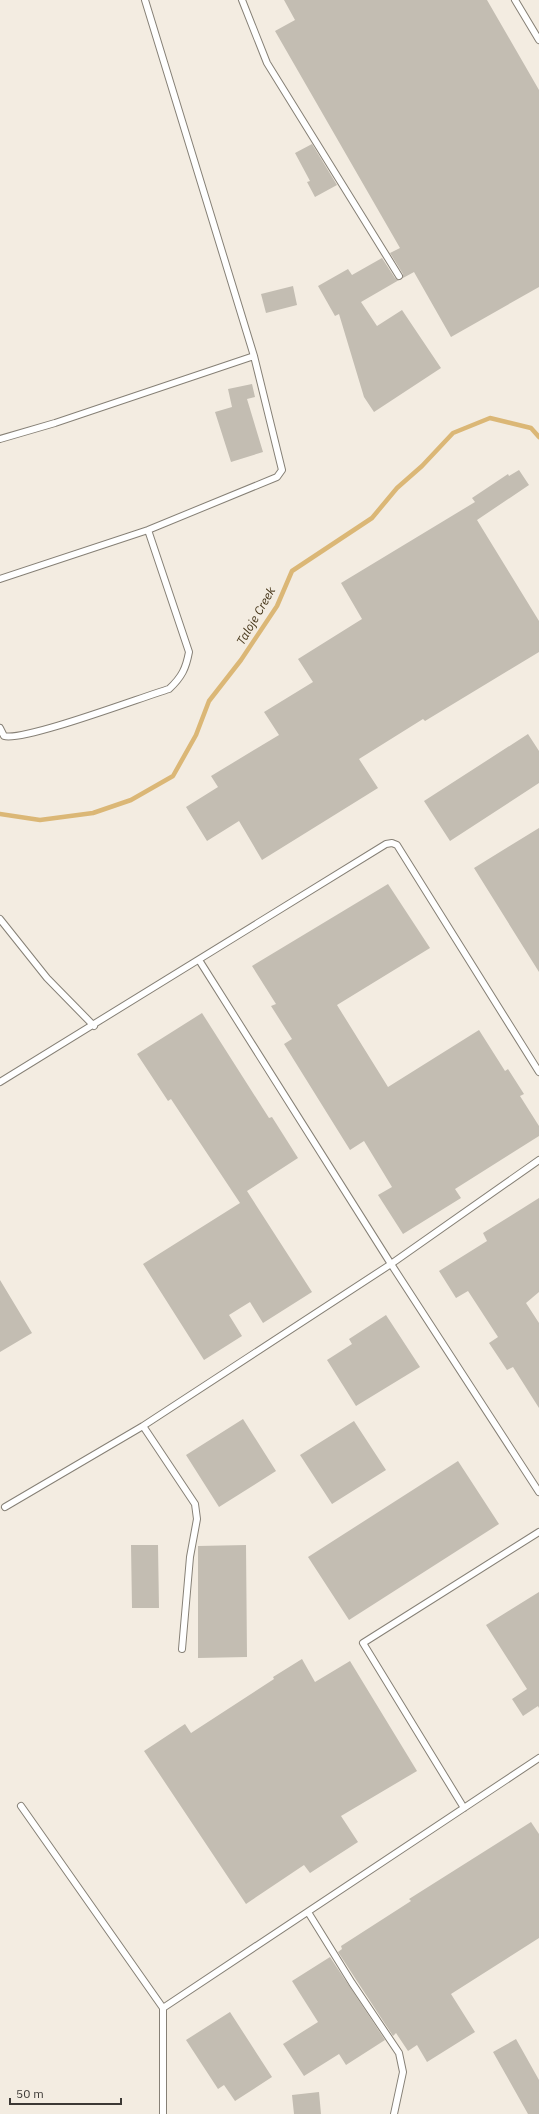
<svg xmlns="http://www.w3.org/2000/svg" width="539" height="2114" font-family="'IBM Plex Sans',sans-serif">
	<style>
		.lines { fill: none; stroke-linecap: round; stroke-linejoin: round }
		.stream { stroke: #dbb776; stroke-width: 4.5 }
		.building { fill: #c3bdb2 }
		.service-casing { stroke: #868076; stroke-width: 8 }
		.service { stroke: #fff; stroke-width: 6 }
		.labels { text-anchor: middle; stroke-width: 3.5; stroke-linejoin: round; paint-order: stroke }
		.water-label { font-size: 12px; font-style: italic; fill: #443417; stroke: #f3ece1 }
	</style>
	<rect width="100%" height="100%" fill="#f3ece1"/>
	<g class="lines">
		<!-- stream -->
		<path class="stream" d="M0 814 40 820 93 813 131 800 173 776 196 735 209 701 241 660 277 606 292 571 372 518 397 488 422 466 453 433 490 418 531 428 539 437"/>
	</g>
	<!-- building -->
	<path class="building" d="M284 0H487L539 90V287L451 337 414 272 403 278V274L390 253 400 248 275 31 295 20Z
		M312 144 337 185 315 197 307 182 310 181 295 153Z
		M382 258 395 278 399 280 361 302 377 326 402 310 441 368 374 412 364 397 339 314 335 316 318 286 348 269 352 275Z
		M293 286 297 305 266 313 261 294Z
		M252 384 255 397 247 399 263 452 231 462 215 412 232 407 228 389Z
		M519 470 529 485 477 520 539 621V652L425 721 423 719 359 759 378 788 262 860 239 821 207 841 186 807 218 787 211 776 279 735 264 712 313 682 298 659 362 619 341 583 475 502 472 498 508 474 509 476Z
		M528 734 539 751V783L450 841 424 801Z
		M539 828V972L474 868Z
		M388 884 430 948 337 1005 388 1087 479 1030 505 1071 508 1069 524 1094 520 1096 539 1126V1136L455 1189 461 1198 403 1234 378 1195 392 1187 364 1141 350 1150 284 1044 292 1039 271 1006 276 1004 252 966Z
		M202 1013 269 1118 272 1117 298 1158 247 1191 312 1292 263 1323 250 1302 229 1315 242 1336 204 1360 143 1264 240 1203 171 1099 168 1101 137 1054Z
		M539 1198V1292L526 1303 539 1323V1408L513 1367 507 1370 489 1343 498 1337 468 1291 456 1298 439 1271 487 1241 483 1233Z
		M0 1280 32 1333 0 1352Z
		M386 1315 420 1367 356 1406 327 1360 352 1344 349 1339Z
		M243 1419 276 1471 219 1507 186 1455Z
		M354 1421 386 1470 332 1504 300 1455Z
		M458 1461 499 1524 349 1620 308 1557Z
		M131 1545H158L159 1608H132Z
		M246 1545 247 1657 198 1658V1546Z
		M539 1592V1708L538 1706 523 1716 512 1699 527 1689 486 1625Z
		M302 1659 315 1682 350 1661 417 1771 341 1816 358 1842 310 1873 304 1865 246 1904 144 1751 185 1724 191 1733 274 1679 273 1677Z
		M531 1822 539 1834V1938L451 1994 475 2032 427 2062 417 2045 408 2051 396 2033 393 2036 338 1952 342 1949 341 1946 411 1901 409 1899Z
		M330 1957 385 2040 346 2065 339 2054 304 2076 283 2044 318 2022 292 1981Z
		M230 2012 272 2077 235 2101 224 2085 218 2089 186 2040Z
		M516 2039 539 2080V2114H528L493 2052Z
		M319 2092 321 2114H294L292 2095Z"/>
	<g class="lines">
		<defs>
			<path id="service" d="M242 0 267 63 399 276
				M515 0 539 40
				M0 439 55 423 254 356
				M0 579 148 530 277 477 282 470 254 356 145 0
				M0 728 4 736C23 742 142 697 169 689 182 677 186 668 189 652L148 530
				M0 919 47 978 94 1026
				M199 960 391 1264 539 1492
				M0 1082 386 844 392 843 397 845 539 1072
				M143 1426 195 1504 197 1519 190 1557 182 1649
				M5 1507 143 1426 391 1264 539 1160
				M21 1806 163 2008V2114
				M464 1808 363 1643 539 1532
				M308 1912 352 1983 399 2053 403 2072 394 2114
				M163 2008 539 1758"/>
		</defs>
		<!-- service casing -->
		<use href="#service" class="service-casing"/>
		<!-- service -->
		<use href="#service" class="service"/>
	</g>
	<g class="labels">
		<!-- water labels -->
		<g class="water-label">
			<text transform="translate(256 616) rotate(-60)" y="4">Taloje Creek</text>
		</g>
	</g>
	<!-- scale -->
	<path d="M10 2098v6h111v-6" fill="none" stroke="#3c3935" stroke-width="2"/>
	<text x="16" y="2098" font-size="12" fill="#3c3935" stroke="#f3ece1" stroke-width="3" paint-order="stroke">50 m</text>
</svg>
